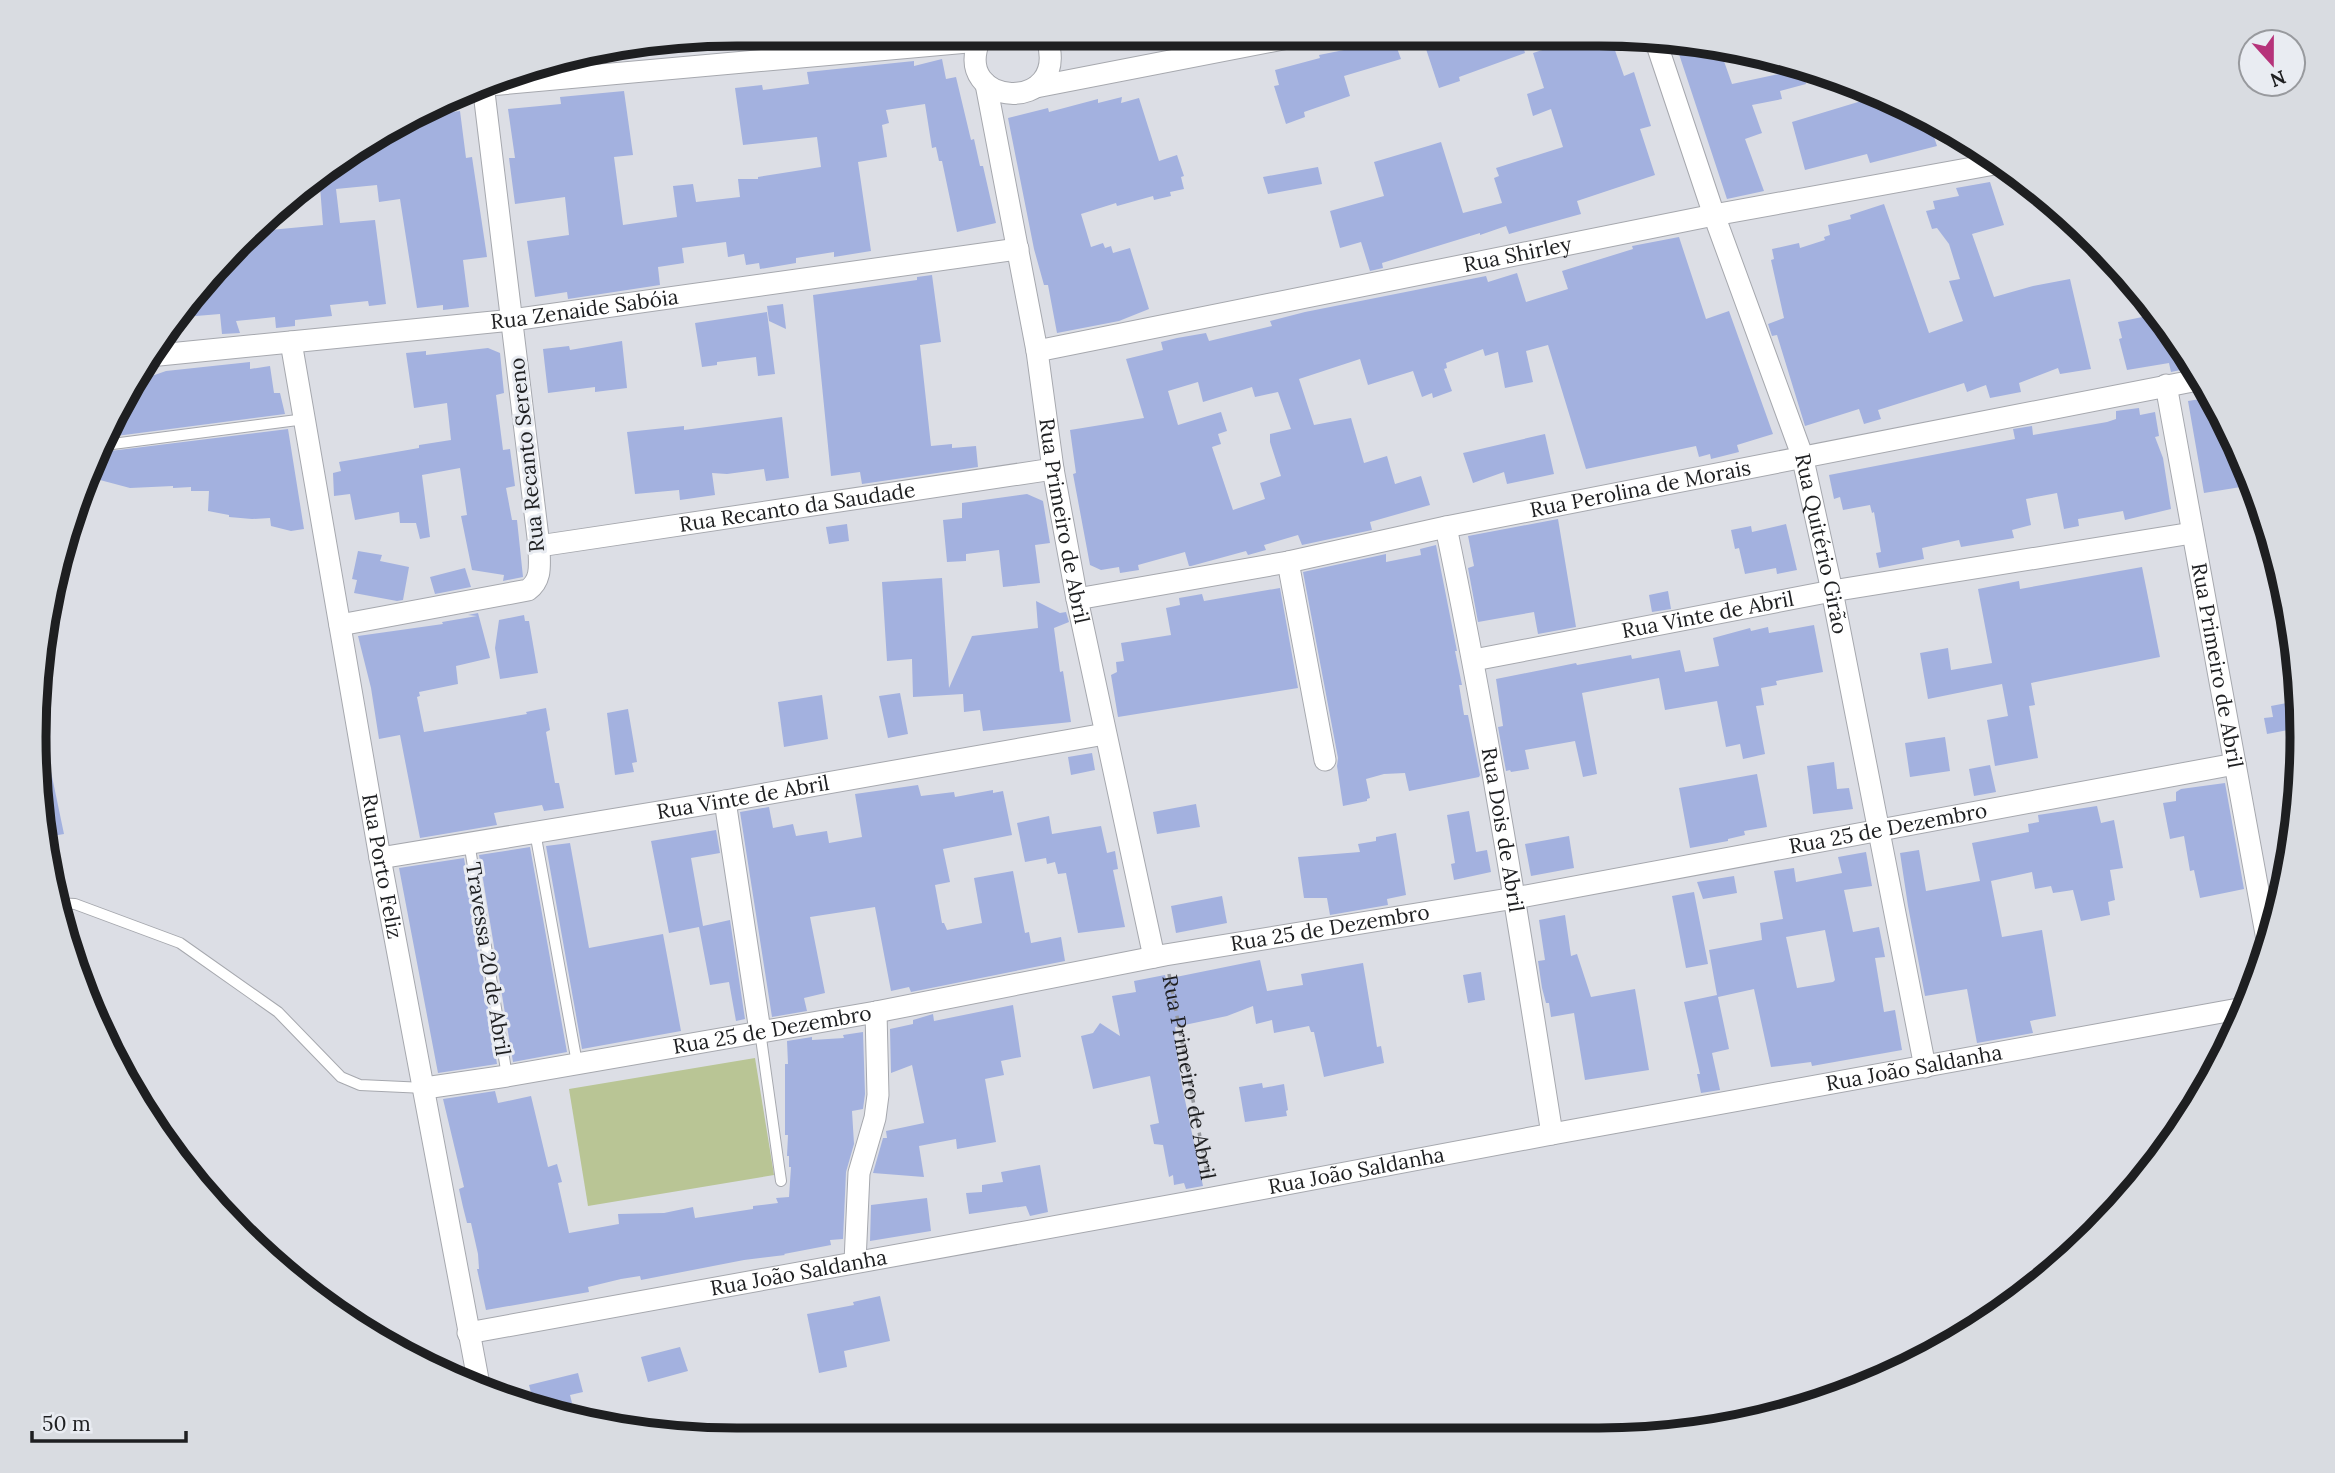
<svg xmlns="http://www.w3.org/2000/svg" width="2335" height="1473" font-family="Lora,serif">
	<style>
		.green { fill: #b9c595 }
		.building { fill: #a3b1df; fill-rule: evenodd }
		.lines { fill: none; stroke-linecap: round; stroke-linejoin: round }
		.service-casing { stroke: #a6a8ae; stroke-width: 12 }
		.minor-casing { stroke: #a6a8ae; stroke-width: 23 }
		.path { stroke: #97999e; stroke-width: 3.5; stroke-dasharray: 3.5 5; stroke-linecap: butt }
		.service { stroke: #fff; stroke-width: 10 }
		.minor { stroke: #fff; stroke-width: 21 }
		.labels { text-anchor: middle; stroke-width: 6; stroke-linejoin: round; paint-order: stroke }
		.street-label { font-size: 21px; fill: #1e1f21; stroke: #e9ecf2 }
		.rim { fill: none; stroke: #1e1f21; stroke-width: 9 }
	</style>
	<rect width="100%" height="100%" fill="#dcdee5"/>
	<!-- green -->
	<path class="green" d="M755 1058 774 1175 588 1206 569 1089Z"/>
	<!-- building -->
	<path class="building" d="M1444 39H1521L1525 53 1459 77 1460 81 1439 88 1425 46Z
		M1577 39H1611L1624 76 1634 72 1651 126 1640 129 1655 175 1577 201 1581 214 1509 234 1506 226 1480 235V233L1382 263 1383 268 1370 271 1361 242 1340 248 1330 211 1384 196 1374 162 1428 146 1441 142 1463 213 1502 203 1494 178 1499 176 1496 168 1563 147 1551 109 1533 116 1527 94 1544 88 1533 53Z
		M1674 39H1690L1719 47 1732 84 1802 69 1806 84 1780 91 1782 99 1752 105 1762 133 1745 139 1764 191 1727 199Z
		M1394 40 1401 59 1344 76 1350 96 1304 112 1305 117 1286 124 1274 86 1279 85 1275 70 1320 58 1319 55Z
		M942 59 946 79 956 77 971 140 974 139 980 166H983L996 223 957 232 942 161H939L936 147 932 148 925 104 886 110 889 123 882 125 887 157 858 162 871 251 834 257V252L796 258V263L760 269 759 263 746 265 744 254 728 257 726 242 682 248 684 263 658 267 660 285 568 299 567 292 535 297 527 241 569 235 565 197 515 204 509 158H515L508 109 561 104 560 97 624 91 633 155 614 157 623 225 677 217 673 186 693 184 696 202 740 197 738 179H758V177L821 167 817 137 743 145 735 88 762 85 763 90 809 84 807 72 914 61V66Z
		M1864 86 1929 122 1937 146 1870 163 1867 154 1805 170 1792 122 1868 99Z
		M1122 97 1121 103 1139 98 1159 161 1177 155 1184 176 1181 177 1184 189 1170 192 1171 196 1154 200 1153 196 1117 206 1116 203 1081 214 1091 247 1103 243 1105 248 1111 246 1113 253 1130 248 1149 309 1119 321 1057 333 1048 285H1044L1034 249 1008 118 1048 108 1049 112 1098 99V103Z
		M460 111 466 158 472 157 487 257 463 260 469 307 443 310V305L417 308 400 199 379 202 377 185 336 189 340 223 375 220 386 304 369 306 368 301 330 305 332 316 295 320V326L276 328 275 317 236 321 240 333 222 334 220 314 172 318 178 309 248 232 323 225 319 174 345 152 419 116Z
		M1318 167 1322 184 1268 194 1263 177Z
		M1990 182 2004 225 1972 234 1994 297 2033 286 2070 279 2091 369 2060 374 2058 368 2019 383 2021 392 1990 398 1986 385 1967 392 1964 383 1878 410 1881 419 1864 424 1859 409 1805 426 1777 335 1772 336 1768 324 1784 318 1771 260 1774 259 1772 249 1799 243 1800 248 1825 240 1824 237 1830 235 1828 225 1851 219 1850 215 1884 204 1929 333 1963 321 1949 281 1960 279 1949 244 1937 228 1932 229 1926 211 1935 209 1933 201 1959 196 1956 188Z
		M1679 237 1706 319 1729 311 1773 434 1737 445 1739 452 1711 459 1710 454 1699 457 1696 446 1586 469 1548 345 1526 351 1533 382 1505 388 1498 352 1485 356 1483 349 1446 363 1447 368 1444 369 1452 391 1433 398 1432 393 1422 397 1413 371 1368 385 1360 359 1299 379 1314 425 1351 418 1364 463 1387 456 1395 484 1421 476 1430 505 1370 522 1372 530 1302 545 1298 535 1264 545 1266 550 1248 555 1246 551 1191 566H1189L1185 552 1138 565 1139 570 1120 573 1119 567 1101 570 1090 565 1073 474 1076 473 1070 430 1144 418 1126 359 1163 350 1161 342 1177 338 1206 333 1209 341 1272 326 1270 321 1305 312 1486 276 1488 282 1517 273 1526 302 1568 289 1562 271 1633 249 1632 246ZM1198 382 1203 402 1252 387 1255 397 1278 392 1291 429 1270 434V442L1281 476 1260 483 1265 499 1233 510 1212 447 1221 444 1218 434 1227 431 1221 412 1178 425 1168 391Z
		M932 275 941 342 920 345 931 446 952 444V448L976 446 978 467 862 484 860 472 831 476 813 295 917 280V277Z
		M783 304 786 329 769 321 767 306Z
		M767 312 775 374 758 376 756 357 717 362V365L702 367 695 323Z
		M2157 314 2161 320 2195 367 2171 372 2169 363 2127 370 2119 339 2122 338 2118 322Z
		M622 341 627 388 595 392V387L548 393 543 349 569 346 570 350Z
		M488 348 500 353 504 393 496 395 503 450 510 449 515 486 506 488 512 520H517L523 577 503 581 504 575 472 570 461 516 467 515 460 468 422 475 430 537 420 539 416 523H400L399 512 355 520 350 494 334 496 333 473 341 471 339 462 419 448V445L451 440 447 403 414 408 406 353 426 351V355Z
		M250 362V369L270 366 274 393H280L285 414 101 438 106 425 142 367 145 368 146 378 166 371Z
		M2213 397 2253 485 2204 493 2188 401Z
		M2139 408 2140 415 2155 412 2159 436 2155 437 2163 458 2171 509 2125 520 2123 511 2078 519 2079 526 2064 529 2057 493 2026 499 2031 525 2012 530 2014 538 1961 547 1959 540 1922 548 1924 559 1879 568 1876 553 1881 552 1874 512 1872 513 1870 505 1843 510 1840 497 1834 499 1829 475 2015 439 2013 429 2032 426 2033 435 2107 422 2116 419V411Z
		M782 417 789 478 766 481 764 469 727 474 712 473 715 495 680 500 679 490 635 494 627 432 684 426V430Z
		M288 429 304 529 291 531 271 526 270 518 252 519 229 517V515L208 511 209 491H191V487L173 488V486L130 488 85 476 94 453Z
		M1545 434 1554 474 1507 484 1504 472 1473 483 1463 453Z
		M1027 494 1043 501 1050 543 1035 545 1040 583 1003 587 999 550 966 554V561L947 562 943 520 962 518V503Z
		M1558 519 1576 627 1538 634 1534 612 1478 622 1468 568 1474 566 1468 536Z
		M847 524 849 541 829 544 826 527Z
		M1786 524 1797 570 1777 574 1776 568 1745 574 1739 548 1735 549 1731 530 1751 526 1752 532Z
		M1436 545 1457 651H1455L1462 685H1459L1464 715H1468L1480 775 1479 777 1409 791 1405 773 1384 774 1366 779 1370 798 1367 799V801L1343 806 1337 766 1338 758 1303 572 1386 554V562L1421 555 1420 549Z
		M358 551 382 555 380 561 409 567 403 600 397 601 354 593 357 580 352 579Z
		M2142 567 2160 657 2031 683 2035 705 2029 706 2038 758 1995 766 1987 720 2008 716 2002 684 1928 699 1920 653 1948 648 1951 670 1992 663 1978 589 2019 581 2020 589Z
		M465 568 471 587 435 594 430 577Z
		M942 578 949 688 972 636 1038 628 1036 601 1060 613 1066 612 1069 622 1054 628 1060 672 1063 671 1071 722 983 731 980 710 964 712 963 694 913 697 912 659 887 661 882 582Z
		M1280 588 1298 688 1118 717 1111 675 1117 672 1116 662 1124 661 1121 643 1171 635 1166 608 1180 605 1179 598 1202 594 1204 601Z
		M1668 591 1671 609 1652 612 1649 595Z
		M478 613 490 658 456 666 458 684 419 692 420 696 417 697 424 732 527 714 526 712 546 708 550 730 546 732 555 783H559L564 808 544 811 542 805 494 813 497 825 420 838 400 735 379 739 371 688 358 636 443 624 442 622 477 616 468 615Z
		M524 615 525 621H529L538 673 500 679 495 648 499 620Z
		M1814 625 1823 672 1776 681 1777 685 1761 688 1764 705 1756 706 1765 754 1743 759 1740 744 1726 747 1717 701 1665 710 1659 678 1582 693 1597 774 1583 777 1575 741 1525 750 1529 769 1511 772 1510 770 1506 771 1498 727 1503 726 1496 679 1576 663 1577 665 1631 655 1632 659 1680 650 1685 672 1719 666 1713 638 1750 628 1751 631 1768 627 1769 633Z
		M900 693 908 734 888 738 879 696Z
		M822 695 828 739 784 747 778 702Z
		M2298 701V728L2267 734 2264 718 2273 717 2271 706Z
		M628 709 637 762 632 763 634 772 615 775 607 713Z
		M1945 737 1950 771 1910 777 1905 743Z
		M45 743 64 834 41 838 36 744Z
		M1092 753 1095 770 1071 775 1068 757Z
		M1834 762 1837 789 1849 788 1853 809 1813 814 1807 766Z
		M1990 765 1996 792 1974 796 1969 769Z
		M1757 774 1767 827 1744 831 1745 835 1728 839V841L1690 848 1679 788Z
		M2225 783 2244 889 2200 898 2194 870 2190 871 2184 836 2170 839 2163 803 2176 801V792L2181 789Z
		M918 785 921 796 954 792 955 797 993 790V793L1003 791 1012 835 943 849 950 882 935 885 942 923H944L947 930 982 923 974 878 1013 871 1025 933 1029 932 1031 943 1061 937 1065 961 911 992 909 987 891 991 875 907 810 917 825 993 804 998 807 1011 772 1017 740 812 769 807 773 828 793 824 796 836 827 831 829 843 862 837 855 794Z
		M1196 804 1200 827 1157 834 1153 812Z
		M2097 806 2101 823 2114 820 2123 868 2110 870 2115 900 2108 902 2110 915 2081 921 2073 890 2053 893 2051 886 2035 889 2032 872 1991 881 2002 937 2042 930 2056 1016 2030 1021 2033 1033 1977 1043 1967 989 1925 996 1908 906 1900 853 1919 850 1926 891 1980 881 1972 843 2029 832 2028 824 2039 822 2038 815Z
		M1469 811 1476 852 1487 850 1491 872 1454 880 1451 864 1455 863 1447 815Z
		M1049 816 1052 834 1101 826 1107 853 1115 851 1118 869 1113 870 1125 927 1078 933 1066 873 1058 874 1055 862 1047 864 1046 858 1025 862 1017 823Z
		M716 830 720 853 691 858 703 926 730 920 745 1019 736 1021 729 982 710 985 699 927 669 933 651 841Z
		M1396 833 1406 895 1387 899 1388 905 1330 915 1327 898H1304L1298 857 1360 852 1358 844 1376 841V837Z
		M1569 836 1574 868 1531 876 1525 844Z
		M570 843 589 948 663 934 681 1031 582 1049 546 846Z
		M530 847 567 1052 513 1062 479 855Z
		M1866 852 1872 886 1844 890 1853 932 1879 927 1885 957 1875 958 1884 1012 1895 1010 1902 1050 1812 1066 1811 1062 1771 1067 1754 989 1718 997 1729 1049 1712 1053 1720 1090 1701 1093 1697 1074H1700L1684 1002 1717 995 1709 950 1762 940 1760 923 1783 919 1774 871 1794 868 1796 882 1842 873 1838 857ZM1825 930 1835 980 1833 982 1797 988 1786 937Z
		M464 858 497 1064 438 1073 399 868Z
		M1734 876 1737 893 1703 899 1697 882Z
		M1694 892 1708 964 1686 968 1672 896Z
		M1222 896 1227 923 1176 933 1171 906Z
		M1565 915 1571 956 1577 954 1591 997 1635 989 1649 1070 1585 1080 1574 1013 1551 1017 1549 1003H1546L1542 988 1538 961 1545 960 1539 920Z
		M1260 960 1267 991 1303 985 1301 974 1363 963 1377 1047 1381 1046 1384 1063 1324 1077 1314 1032H1311L1309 1026 1274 1033 1272 1020 1256 1024 1253 1006 1227 1016 1175 1027 1176 1033 1174 1034 1181 1081 1203 1186 1186 1189 1184 1183 1174 1185 1173 1175 1169 1177 1163 1145 1154 1144 1150 1125 1159 1123 1150 1076 1093 1089 1081 1036 1093 1033 1100 1023 1120 1036 1112 996 1136 992 1134 981 1165 975 1166 979Z
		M1481 972 1485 1000 1468 1003 1463 975Z
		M1013 1005 1021 1057 1001 1061 1004 1075 985 1079 996 1142 957 1149 956 1139 919 1146 924 1177 873 1173 883 1138H887L886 1131 924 1123 912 1065 891 1073 890 1029 913 1024V1020L933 1014 934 1021Z
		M863 1032 865 1094 863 1109 852 1111 854 1144 846 1172 843 1239 830 1240 831 1245 784 1254 785 1255 744 1260 641 1280 640 1276 621 1279 588 1287 589 1292 486 1310 477 1269H479L478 1254 471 1223H467L463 1207 459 1189 464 1187 443 1099 495 1091 498 1103 531 1096 548 1167 557 1164 562 1182 558 1183 569 1233 619 1224 618 1214 664 1213 693 1207 695 1218 753 1209V1206L778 1203 776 1198 789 1197 791 1167H789V1156H787L788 1135H785V1064H788L787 1041 812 1037V1040L844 1038 843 1035Z
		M1262 1083 1263 1088 1284 1084 1288 1110 1286 1111 1287 1116 1245 1122 1239 1087Z
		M1040 1165 1048 1212 1030 1216 1026 1206 969 1214 966 1193 982 1192V1185L1003 1182 1001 1172Z
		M927 1198 931 1231 870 1241 871 1205Z
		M880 1296 890 1341 844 1351 847 1367 819 1373 807 1314 854 1305 853 1302Z
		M680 1347 688 1371 648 1382 641 1357Z
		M578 1373 583 1392 570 1395 572 1403 550 1408 534 1404 529 1385Z"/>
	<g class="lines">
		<defs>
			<path id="service" d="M97 446 305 419
				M535 832 577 1063
				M469 842 507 1076
				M54 903 75 904 180 943 278 1012 341 1077 360 1085 425 1088
				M760 1031 781 1181"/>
			<g id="minor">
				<path d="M980 39C950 108 1071 115 1047 39"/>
				<path id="s2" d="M1655 39 1714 215 1802 455 1832 591 1925 1067"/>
				<path id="s3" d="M986 84 1037 351 1053 469 1077 599 1154 957"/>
				<path d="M478 86 979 41"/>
				<path d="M1036 87 1283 39"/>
				<path id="s4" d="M291 342 380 858 480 1390"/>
				<path id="s5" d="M1037 351 1714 215 2000 163"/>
				<path id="s6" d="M149 356 512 320 1018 249"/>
				<path id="s7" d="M2166 385 2268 945"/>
				<path id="s8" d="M1446 527C1488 728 1520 931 1552 1134"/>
				<path id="s9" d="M539 546 1053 469"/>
				<path d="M1288 562 1325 760"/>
				<path id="s10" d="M1077 599 1288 562 1446 527 2203 379"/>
				<path d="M340 625 528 590C543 579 539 563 539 546L483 84"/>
				<path id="s11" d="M1474 660 1832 591 2192 533"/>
				<path d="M725 801 760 1031"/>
				<path id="s12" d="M380 858 725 801 1105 734"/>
				<path id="s13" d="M425 1088 507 1076 876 1012 1165 955 1515 898 2235 764"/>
				<path d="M855 1262 859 1173 875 1118 878 1095 876 1012"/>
				<path id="s14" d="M468 1333 1212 1198 1552 1134 2244 1008"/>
			</g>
		</defs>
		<!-- service casing -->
		<use href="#service" class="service-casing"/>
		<!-- minor casing -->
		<use href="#minor" class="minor-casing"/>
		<!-- path -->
		<path class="path" id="s1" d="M1169 974 1208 1179"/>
		<!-- service -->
		<use href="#service" class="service"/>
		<!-- minor -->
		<use href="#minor" class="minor"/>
	</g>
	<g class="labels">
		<!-- street labels -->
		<g class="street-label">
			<text dy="7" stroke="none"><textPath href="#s5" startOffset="490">Rua Shirley</textPath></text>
			<text dy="7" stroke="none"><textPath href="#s6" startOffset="438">Rua Zenaide Sabóia</textPath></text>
			<text transform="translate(527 455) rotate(-96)" y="7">Rua Recanto Sereno</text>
			<text dy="7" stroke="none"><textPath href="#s10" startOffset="574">Rua Perolina de Morais</textPath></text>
			<text dy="7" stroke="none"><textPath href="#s9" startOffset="261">Rua Recanto da Saudade</textPath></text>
			<text dy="7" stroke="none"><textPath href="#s3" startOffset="444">Rua Primeiro de Abril</textPath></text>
			<text dy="7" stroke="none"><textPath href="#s2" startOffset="532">Rua Quitério Girão</textPath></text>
			<text dy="7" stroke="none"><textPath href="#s11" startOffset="238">Rua Vinte de Abril</textPath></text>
			<text dy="7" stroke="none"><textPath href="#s7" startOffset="285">Rua Primeiro de Abril</textPath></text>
			<text dy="7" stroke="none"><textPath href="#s12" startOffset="368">Rua Vinte de Abril</textPath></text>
			<text dy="7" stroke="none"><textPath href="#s13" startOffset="1486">Rua 25 de Dezembro</textPath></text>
			<text dy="7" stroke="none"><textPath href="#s8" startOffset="308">Rua Dois de Abril</textPath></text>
			<text dy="7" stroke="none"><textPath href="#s4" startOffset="532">Rua Porto Feliz</textPath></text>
			<text dy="7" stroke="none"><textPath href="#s13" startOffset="919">Rua 25 de Dezembro</textPath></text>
			<text transform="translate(488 959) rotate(81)" y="7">Travessa 20 de Abril</text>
			<text dy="7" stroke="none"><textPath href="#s13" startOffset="352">Rua 25 de Dezembro</textPath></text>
			<text dy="7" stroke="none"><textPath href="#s14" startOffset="1470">Rua João Saldanha</textPath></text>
			<text dy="7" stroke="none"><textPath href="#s1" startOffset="105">Rua Primeiro de Abril</textPath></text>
			<text dy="7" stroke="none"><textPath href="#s14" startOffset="903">Rua João Saldanha</textPath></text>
			<text dy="7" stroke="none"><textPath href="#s14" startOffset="336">Rua João Saldanha</textPath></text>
		</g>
	</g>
	<!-- crop -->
	<path d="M0 0H2335V1473H0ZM737 46H1599A691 691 0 0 1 2290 737V737A691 691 0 0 1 1599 1428H737A691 691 0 0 1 46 737V737A691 691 0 0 1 737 46Z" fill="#d9dce1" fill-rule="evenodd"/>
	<path class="rim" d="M737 46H1599A691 691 0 0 1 2290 737V737A691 691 0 0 1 1599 1428H737A691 691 0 0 1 46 737V737A691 691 0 0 1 737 46Z"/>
	<!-- north arrow -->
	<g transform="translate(2272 63) rotate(159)"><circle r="33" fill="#e9ecf2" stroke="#989a9e" stroke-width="2"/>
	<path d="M0-5L12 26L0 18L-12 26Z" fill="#b6337a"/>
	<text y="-10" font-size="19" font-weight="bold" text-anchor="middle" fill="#1e1f21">N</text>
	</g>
	<!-- scale -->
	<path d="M32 1431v10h154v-10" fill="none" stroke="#1e1f21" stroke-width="3.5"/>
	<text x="42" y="1431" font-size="21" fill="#1e1f21" stroke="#e9ecf2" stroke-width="5" paint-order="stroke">50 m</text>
</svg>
